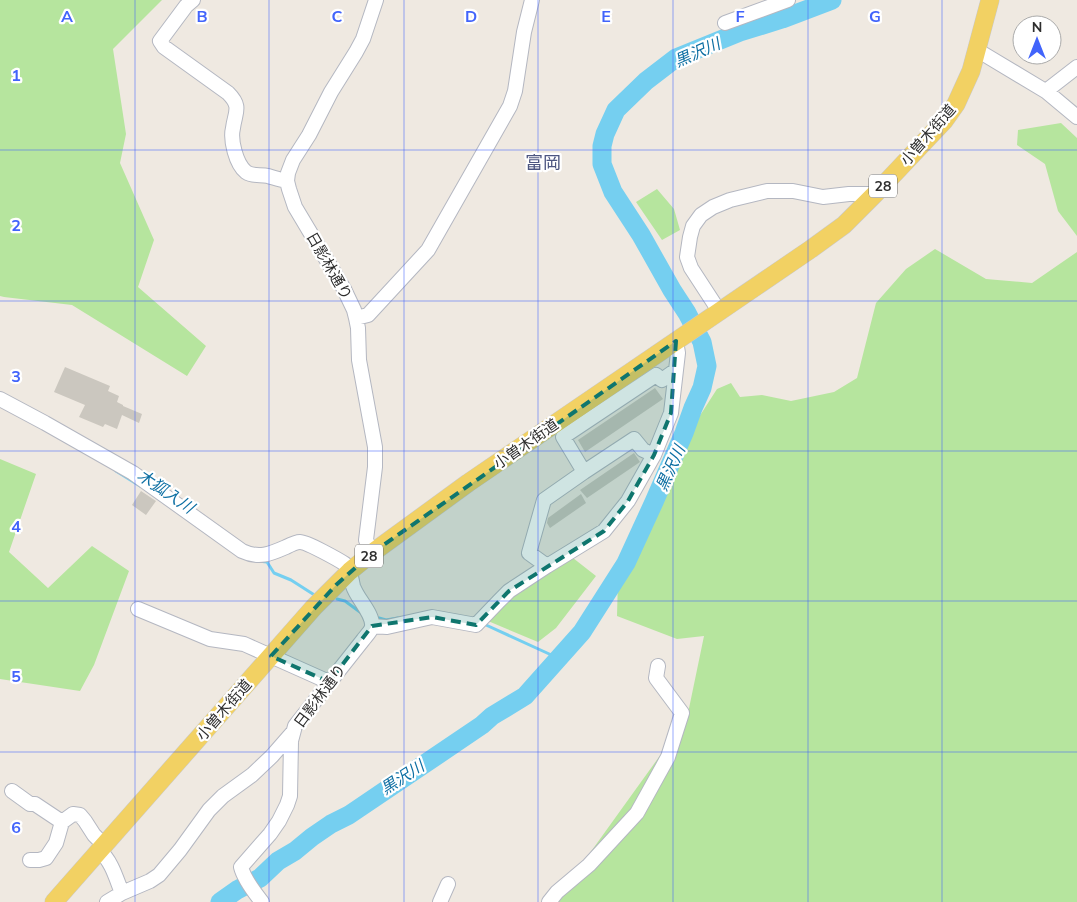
<svg xmlns="http://www.w3.org/2000/svg" width="1077" height="902" font-family="Mulish,'Noto Sans JP',sans-serif">
	<style>
		.green { fill: #b6e59e }
		.lines { fill: none; stroke-linecap: round; stroke-linejoin: round }
		.stream { stroke: #75cff0; stroke-width: 3 }
		.river { stroke: #75cff0; stroke-width: 19 }
		.building { fill: #cbc7bf }
		.minor-casing { stroke: #b4b7c1; stroke-width: 16 }
		.major-casing { stroke: #c9c9c9; stroke-width: 19 }
		.minor { stroke: #fff; stroke-width: 14 }
		.major { stroke: #f2d163; stroke-width: 18 }
		.marked { fill: #0f766e; fill-opacity: 0.2; stroke: #0f766e; stroke-width: 4; stroke-dasharray: 10 6; stroke-linejoin: round }
		.grid { fill: none; stroke: #4264fb; stroke-width: 1; stroke-opacity: 0.55 }
		.labels { text-anchor: middle; stroke-width: 4.5; stroke-linejoin: round; paint-order: stroke }
		.shield { fill: #fff; stroke: #6d6d6d; stroke-width: 1 }
		.shield-label { font-size: 14px; font-weight: bold; fill: #2e2e2e }
		.street-label { font-size: 15px; fill: #2e2e2e; stroke: #fff }
		.water-label { font-size: 16px; font-style: italic; fill: #0d6fa3; stroke: #fff }
		.quarter-label { font-size: 18px; fill: #4d5680; stroke: #fff }
		.grid-label { font-size: 16px; text-anchor: middle; font-weight: bold; fill: #4264fb; stroke: #fff; stroke-width: 4.5; stroke-linejoin: round; paint-order: stroke }
	</style>
	<rect width="100%" height="100%" fill="#efe9e1"/>
	<!-- green -->
	<path class="green" d="M0 0H162L113 49 126 134 120 163 154 240 138 287 206 346 187 376 72 305 4 297 0 296Z
		M1061 123 1077 138V236L1058 211 1045 164 1017 145 1018 130Z
		M657 189 674 209 680 230 662 240 636 202Z
		M935 249 986 279 1032 283 1077 252V902H556L582 864 687 718 704 636 677 639 617 616 618 579 690 431 717 389 731 383 740 397 762 395 791 401 834 392 857 378 876 303 906 269Z
		M0 459 36 474 9 552 48 588 92 546 129 571 94 665 80 691 0 679Z
		M573 558 596 576 556 628 538 642 488 621 506 601Z"/>
	<g class="lines">
		<!-- stream -->
		<path class="stream" d="M116 471 140 486
			M258 561 267 562 274 573 291 580 316 596
			M337 599 345 601 364 615
			M379 618 386 620 398 618
			M486 625 558 658"/>
		<!-- river -->
		<path class="river" d="M220 902 237 890 260 878 278 861 295 851 312 837 331 824 349 815 482 725 492 716 525 696 582 632 626 563 654 502 684 433 693 408 702 388 707 366 702 342 687 313 672 290 641 235 613 192 602 164V146L605 134 616 110 646 81 676 58 740 32 782 19 832 0"/>
	</g>
	<!-- building -->
	<path class="building" d="M65 367 110 386 108 391 119 396 117 402 123 405V406L142 414 139 423 122 415 117 429 105 424 103 427 79 417 85 405 54 392Z
		M655 388 663 399 585 452 578 440Z
		M634 453 640 462 587 498 580 490Z
		M141 491 156 501 146 515 132 505Z
		M581 494 586 503 550 528 547 523 548 518Z"/>
	<g class="lines">
		<defs>
			<path id="minor" d="M193 0 186 6 160 41 164 47 228 93C242 107 235 112 233 128 230 140 236 164 246 172 253 177 261 174 268 176 275 178 280 180 287 181
				M725 23 788 0
				M977 50 1047 92 1077 117
				M1046 91 1077 67
				M719 311 691 268 687 257 690 237 693 226 701 215 713 207 730 200 767 191H793L823 197 849 194H875
				M356 318 368 315 428 250 510 106 515 91 524 32 532 0
				M0 399 45 423 133 473 242 551C259 559 270 554 286 547 290 545 296 542 300 542 307 542 339 560 345 564 351 570 351 578 353 586 357 599 374 614 372 627 371 631 366 636 363 640L295 726 291 741 290 796 287 805 279 821 270 834 241 867C244 879 254 892 262 902
				M654 455 643 450 634 439 584 472 563 437 656 375 662 380 676 370
				M372 553 366 540 375 467V447L359 360 358 328 356 318 354 310 344 289 295 207 289 189 287 181 288 173 293 160 309 135 331 92 356 52 363 39 376 0
				M547 566 529 553 544 500 584 472
				M138 609 210 639 244 644 329 682
				M372 626 387 627 432 617 476 625 499 601 509 591 547 566 604 531 628 501 654 455 671 413 678 353 676 341
				M12 791 30 804H35L62 822
				M100 851C112 862 116 878 122 893
				M30 860H39L46 858 56 843 62 822 73 814 80 815 85 821 94 835 105 846
				M107 902 122 893 150 881 159 875 180 850 209 810 223 796 252 775 272 756 293 732
				M440 902 448 884
				M549 902 557 892 589 865 637 813 668 757 682 713 656 678 658 666"/>
			<path id="major" d="M54 902 314 607 350 571 372 553 468 483 811 249 844 225 875 194 944 121 956 104 971 71 990 0"/>
		</defs>
		<!-- minor casing -->
		<use href="#minor" class="minor-casing"/>
		<!-- major casing -->
		<use href="#major" class="major-casing"/>
		<!-- minor -->
		<use href="#minor" class="minor"/>
		<!-- major -->
		<use href="#major" class="major"/>
	</g>
	<!-- marked area -->
	<path class="marked" d="M676 341 671 413 654 455 628 501 604 531 509 591 476 625 432 617 372 626 329 682 271 656 336 585 372 553Z"/>
	<!-- grid -->
	<path class="grid" d="M135 0V902M269 0V902M404 0V902M538 0V902M673 0V902M808 0V902M942 0V902M0 150H1077M0 301H1077M0 451H1077M0 601H1077M0 752H1077"/>
	<g class="labels">
		<!-- shield labels -->
		<g class="shield">
			<rect x="869" y="174.5" width="28" height="23" rx="4"/>
			<rect x="355" y="544.5" width="28" height="23" rx="4"/>
		</g>
		<g class="shield-label">
			<text x="883" y="191">28</text>
			<text x="369" y="561">28</text>
		</g>
		<!-- street labels -->
		<g class="street-label">
			<text transform="translate(928 135) rotate(-49)" y="5">小曽木街道</text>
			<text transform="translate(329 266) rotate(60)" y="5">日影林通り</text>
			<text transform="translate(526 444) rotate(-35)" y="5">小曽木街道</text>
			<text transform="translate(320 696) rotate(-53)" y="5">日影林通り</text>
			<text transform="translate(224 710) rotate(-49)" y="5">小曽木街道</text>
		</g>
		<!-- water labels -->
		<g class="water-label">
			<text transform="translate(697 52) rotate(-24)" y="6">黒沢川</text>
			<text transform="translate(670 468) rotate(-66)" y="6">黒沢川</text>
			<text transform="translate(166 491) rotate(34)" y="6">木狐入川</text>
			<text transform="translate(402 777) rotate(-33)" y="6">黒沢川</text>
		</g>
		<!-- quarter labels -->
		<g class="quarter-label">
			<text x="543" y="169">富岡</text>
		</g>
	</g>
	<g class="grid-label">
		<text x="67" y="22">A</text>
		<text x="202" y="22">B</text>
		<text x="337" y="22">C</text>
		<text x="471" y="22">D</text>
		<text x="606" y="22">E</text>
		<text x="740" y="22">F</text>
		<text x="875" y="22">G</text>
		<text x="16" y="81">1</text>
		<text x="16" y="231">2</text>
		<text x="16" y="382">3</text>
		<text x="16" y="532">4</text>
		<text x="16" y="682">5</text>
		<text x="16" y="833">6</text>
	</g>
	<!-- north arrow -->
	<g transform="translate(1037 40)"><circle r="24" fill="#ffffff" stroke="#ababab"/>
	<path d="M0-4L9 19L0 12L-9 19Z" fill="#4264fb"/>
	<text y="-8" font-size="14" font-weight="bold" text-anchor="middle" fill="#2e2e2e">N</text>
	</g>
</svg>
